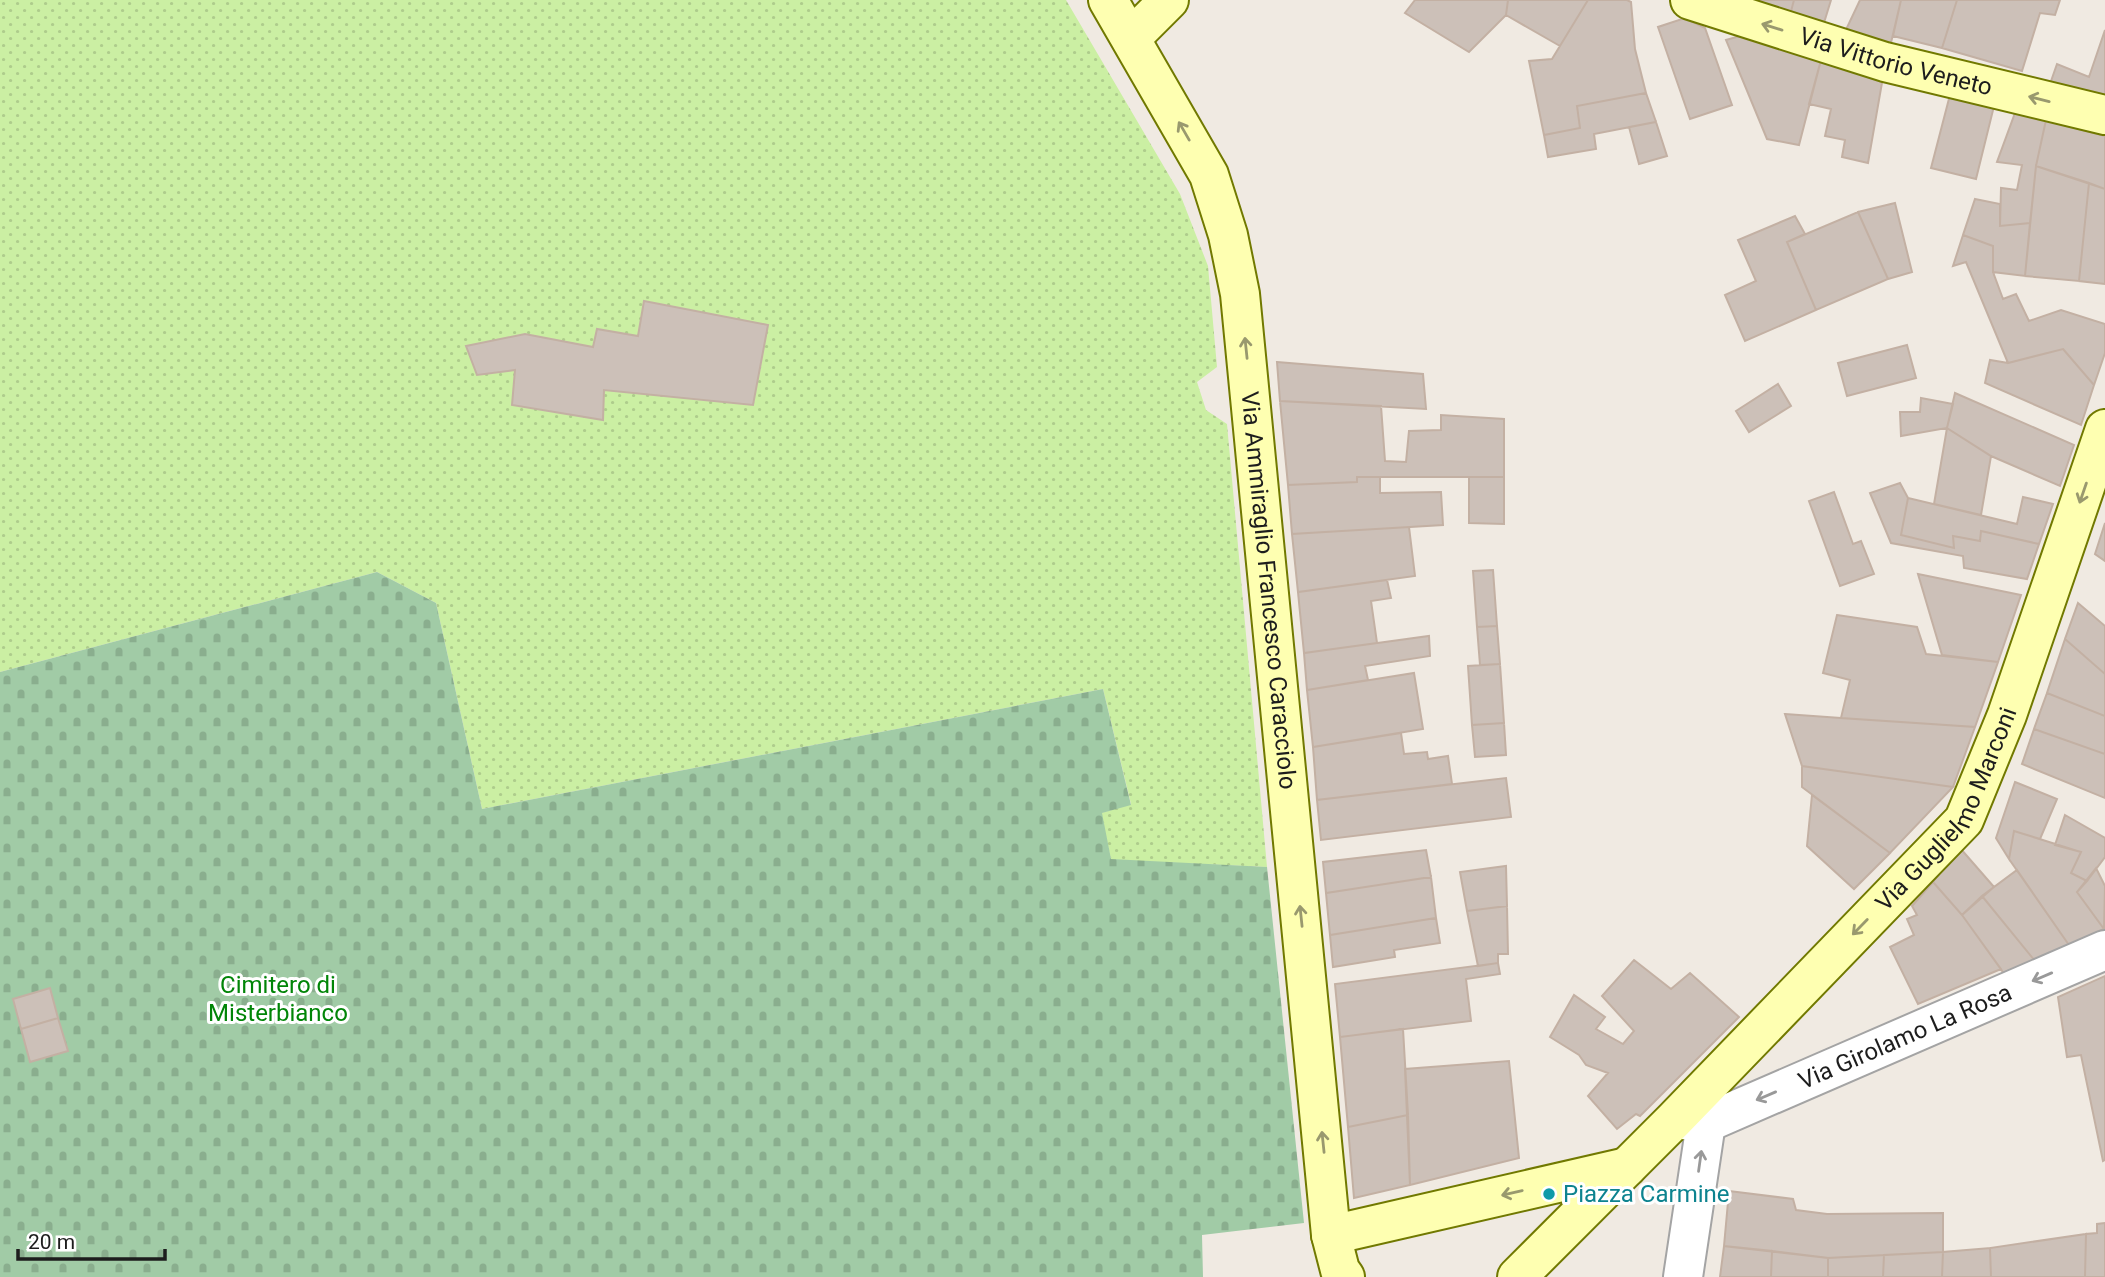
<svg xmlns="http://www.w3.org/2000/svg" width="2105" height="1277" font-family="Roboto,sans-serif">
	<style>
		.grass { fill: url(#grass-dots) }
		.cemetery { fill: url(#cemetery-stones) }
		.building { fill: #ccc0b8; stroke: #c3b0a3; stroke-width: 2 }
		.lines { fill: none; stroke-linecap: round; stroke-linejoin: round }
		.street-casing { stroke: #a4a4a4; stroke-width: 42 }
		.secondary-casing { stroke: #717900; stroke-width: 42 }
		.street { stroke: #fff; stroke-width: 38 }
		.secondary { stroke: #feffb1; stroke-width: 38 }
		.oneway { stroke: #99996e }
		.oneway2 { stroke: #999 }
		.culture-dot { fill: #0f9aa8; stroke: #fff; stroke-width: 2.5 }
		.labels { text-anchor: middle; stroke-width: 6; stroke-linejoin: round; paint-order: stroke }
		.street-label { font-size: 24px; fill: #1d1d1d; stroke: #fff }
		.park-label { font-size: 24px; fill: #018507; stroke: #fff }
		.culture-label { font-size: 24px; fill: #0d838f; stroke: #fff; text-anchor: start }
	</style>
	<defs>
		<pattern id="grass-dots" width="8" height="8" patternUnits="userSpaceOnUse" patternTransform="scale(1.75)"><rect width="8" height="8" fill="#cbefa3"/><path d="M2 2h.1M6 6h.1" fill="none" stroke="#aecc8c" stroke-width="1.8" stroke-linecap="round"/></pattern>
		<pattern id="cemetery-stones" width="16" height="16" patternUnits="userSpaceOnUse" patternTransform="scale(1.75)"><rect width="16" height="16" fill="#a1cba6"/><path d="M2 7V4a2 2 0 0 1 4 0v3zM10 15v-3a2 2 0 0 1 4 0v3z" fill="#8aae8e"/></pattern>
	</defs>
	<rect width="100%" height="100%" fill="#f0eae2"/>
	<!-- grass -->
	<path class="grass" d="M0 0H1066L1180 194 1208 266 1217 367 1197 382 1206 410 1227 424 1267 867 1111 860 1101 813 1131 804 1103 689 482 809 436 603 377 572 0 672Z"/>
	<!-- cemetery -->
	<path class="cemetery" d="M377 572 436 603 482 809 1103 689 1131 805 1102 813 1111 859 1267 867 1304 1223 1202 1235 1203 1277H0V672Z"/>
	<!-- building -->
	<path class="building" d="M1415 0H1508L1506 15 1469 52 1405 13Z
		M1508 0H1588L1560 46 1506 15Z
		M1588 0H1627L1631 2 1635 49 1646 93 1577 106 1580 128 1544 135 1529 61 1552 59Z
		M1748 0H1794L1790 15Z
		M1794 0H1831L1823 26 1790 15Z
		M1860 0H1901L1890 47 1843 36Z
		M1901 0H1957L1942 48 1893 36Z
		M1957 0H2060L2055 15 2040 13 2022 71 1942 48Z
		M1685 18 1705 28 1732 105 1690 119 1658 27Z
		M2105 30V97L2050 84 2057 64 2089 77Z
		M1740 36 1821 60 1799 145 1767 139 1726 40Z
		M1821 60 1883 77 1868 163 1842 157 1845 140 1825 136 1831 109 1809 104Z
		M1951 91 1995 102 1976 179 1931 168Z
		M1646 93 1656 122 1594 134 1596 149 1548 157 1544 135 1580 128 1577 106Z
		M2015 113 2046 120 2036 166 2030 223 2000 226 2001 188 2017 190 2022 165 1997 162Z
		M2046 120 2105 136V189L2036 166Z
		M1656 122 1667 156 1639 164 1629 127Z
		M2036 166 2089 183 2079 281 2025 276Z
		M2089 183 2105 189V284L2079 281Z
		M1975 199 2000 204V226L2030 223 2025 276 1993 272V246L1963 235Z
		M1895 203 1912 272 1888 279 1858 212Z
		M1858 212 1888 279 1816 310 1787 242Z
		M1795 216 1805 234 1787 242 1816 310 1745 341 1725 295 1756 281 1738 240Z
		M1963 235 1993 246V272L2003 299 2016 294 2029 321 2061 310 2105 324V353L2094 385 2063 349 2008 363 1966 262 1953 266Z
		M644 301 768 325 753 405 604 390 603 420 512 405 515 370 477 375 466 346 525 334 593 347 597 329 638 336Z
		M1907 345 1916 378 1847 396 1838 363Z
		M2063 349 2094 385 2081 425 1985 383 1990 360 2008 363Z
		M1277 362 1423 374 1426 409 1280 401Z
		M1778 384 1791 406 1749 432 1736 411Z
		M1955 393 2074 445 2060 486 1991 456 1947 428Z
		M1921 398 1953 404 1947 428 1901 436 1900 412H1920Z
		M1280 401 1381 406 1385 461 1406 462 1409 431 1441 430V415L1504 419V477H1357V482L1288 485Z
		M1947 428 1991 456 1981 515 1934 504Z
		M1357 477H1380V493L1441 492 1443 525 1292 534 1288 485 1357 482Z
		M1469 477H1504V524L1469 523Z
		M1900 483 1908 498 1901 535 1954 548 1953 536 1980 541 1981 531 2039 544 2027 579 1964 568 1963 556 1891 543 1870 493Z
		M1834 492 1853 544 1861 541 1874 574 1840 586 1809 501Z
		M2023 497 2053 504 2039 544 1981 531 1980 541 1953 536 1954 548 1901 535 1908 498 2017 524Z
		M2105 523V561L2095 554Z
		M1409 527 1415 576 1298 592 1292 534Z
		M1493 570 1497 626 1477 627 1473 571Z
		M1918 574 2021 595 1998 662 1942 655Z
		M1387 580 1391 598 1371 601 1377 643 1304 653 1298 592Z
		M2078 603 2105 626V674L2065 639Z
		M1837 615 1917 627 1926 654 1998 662 1975 727 1841 718 1850 680 1823 673Z
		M1497 626 1500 664 1480 665 1477 627Z
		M1429 636 1430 656 1365 666 1368 680 1307 690 1304 653Z
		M2065 639 2105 674V716L2047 693Z
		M1500 664 1504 723 1472 725 1468 666Z
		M1414 673 1423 729 1313 747 1307 690Z
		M2047 693 2105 716V754L2034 729Z
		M1785 714 1841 718 1975 727 1953 787 1802 766Z
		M1504 723 1506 755 1475 757 1472 725Z
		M2034 729 2105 754V798L2022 764Z
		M1401 733 1404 754 1427 752 1428 759 1448 756 1452 784 1317 800 1313 747Z
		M1802 766 1953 787 1890 853 1802 787Z
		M1506 778 1511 817 1321 840 1317 800Z
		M2015 782 2057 799 2040 839 2014 831 2009 859 1996 838Z
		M1812 795 1890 853 1854 889 1807 846Z
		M2065 815 2105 838V857L2087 881 2071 873 2081 852 2055 845Z
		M2014 831 2081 852 2071 873 2087 881 2077 892 2104 929 2069 945 2009 859Z
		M1960 848 1994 887 1962 915 1933 882Z
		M1426 850 1431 877 1326 893 1323 862Z
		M1506 866 1507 906 1467 911 1460 872Z
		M2096 868 2105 886 2104 929 2077 892Z
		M2017 870 2069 945 2035 961 1982 896Z
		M1431 877 1436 918 1330 935 1326 893Z
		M1933 882 1962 915 2001 969 1918 1004 1890 947 1914 935 1907 919 1917 915 1912 906Z
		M1982 896 2035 961 2005 975 1962 915Z
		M1507 906 1508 954H1498V963L1478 966 1467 911Z
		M1436 918 1440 943 1394 950 1395 957 1333 967 1330 935Z
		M1634 960 1671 989 1690 973 1739 1017 1640 1116 1636 1114 1617 1129 1588 1096 1608 1073 1586 1065 1579 1055 1550 1037 1574 995 1605 1017 1596 1029 1623 1044 1634 1031 1602 996Z
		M1498 963 1500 974 1466 979 1471 1021 1340 1037 1335 984Z
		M2105 976V1160L2103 1161 2081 1055 2067 1057 2058 997Z
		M50 988 58 1018 21 1029 13 999Z
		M58 1018 68 1051 30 1062 21 1029Z
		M1403 1029 1408 1115 1348 1127 1340 1037Z
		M1509 1061 1519 1158 1410 1185 1405 1069Z
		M1408 1115 1410 1185 1354 1198 1348 1127Z
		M1729 1191 1793 1199 1796 1210 1827 1214 1943 1213V1252L1828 1258 1724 1246Z
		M2105 1223V1277H2085L2086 1234 2097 1233V1224Z
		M2086 1234 2085 1277H1991L1990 1248Z
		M1724 1246 1772 1251 1771 1277H1720Z
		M1990 1248 1991 1277H1942L1943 1252Z
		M1772 1251 1828 1258V1277H1771Z
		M1943 1252 1942 1277H1883L1884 1255Z
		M1884 1255 1883 1277H1828V1258Z"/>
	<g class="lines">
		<defs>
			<g id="street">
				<path d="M1682 1120 1706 1123 1683 1277"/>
				<path id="s1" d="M1706 1123 2105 950"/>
			</g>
			<g id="secondary">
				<path id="s2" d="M1108 0 1209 175 1228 235 1240 294 1331 1235 1340 1270 1345 1277"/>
				<path id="s3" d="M1690 0 1885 62 2105 115"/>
				<path d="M1131 38 1169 0"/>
				<path d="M1331 1235 1627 1167"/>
				<path id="s4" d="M1517 1277 1674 1120 1964 820 2007 715 2105 429"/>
			</g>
		</defs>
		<!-- street casing -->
		<use href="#street" class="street-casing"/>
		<!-- secondary casing -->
		<use href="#secondary" class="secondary-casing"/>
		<!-- street -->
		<use href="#street" class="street"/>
		<!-- secondary -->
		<use href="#secondary" class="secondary"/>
	</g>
	<!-- one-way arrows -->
	<defs><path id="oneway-shaft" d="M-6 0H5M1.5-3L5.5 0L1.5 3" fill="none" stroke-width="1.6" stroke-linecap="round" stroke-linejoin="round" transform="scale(1.75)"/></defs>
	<g class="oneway">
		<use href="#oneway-shaft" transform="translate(1772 27) rotate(-163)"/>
		<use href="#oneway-shaft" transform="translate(2039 99) rotate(-166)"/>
		<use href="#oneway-shaft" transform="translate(1184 131) rotate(-120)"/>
		<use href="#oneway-shaft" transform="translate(1246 348) rotate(-96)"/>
		<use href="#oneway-shaft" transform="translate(2083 493) rotate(109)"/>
		<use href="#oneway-shaft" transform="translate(1301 916) rotate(-96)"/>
		<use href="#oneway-shaft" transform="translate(1860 927) rotate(134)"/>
		<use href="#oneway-shaft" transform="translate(1323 1142) rotate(-96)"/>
		<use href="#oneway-shaft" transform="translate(1512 1193) rotate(167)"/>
	</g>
	<g class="oneway2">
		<use href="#oneway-shaft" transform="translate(2042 977) rotate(157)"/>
		<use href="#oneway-shaft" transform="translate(1766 1096) rotate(157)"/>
		<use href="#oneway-shaft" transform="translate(1700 1161) rotate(-82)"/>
	</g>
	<!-- markers -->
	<circle class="culture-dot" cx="1549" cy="1194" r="7"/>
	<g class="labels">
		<!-- street labels -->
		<g class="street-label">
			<text dy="8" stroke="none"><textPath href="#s3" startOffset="215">Via Vittorio Veneto</textPath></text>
			<text dy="8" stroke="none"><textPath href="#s2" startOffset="623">Via Ammiraglio Francesco Caracciolo</textPath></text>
			<text dy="8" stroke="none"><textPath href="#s4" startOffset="639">Via Guglielmo Marconi</textPath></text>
			<text dy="8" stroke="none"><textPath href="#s1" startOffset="217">Via Girolamo La Rosa</textPath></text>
		</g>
		<!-- park labels -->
		<g class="park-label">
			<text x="278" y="993">Cimitero di<tspan x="278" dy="28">Misterbianco</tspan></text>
		</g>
		<!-- culture labels -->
		<g class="culture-label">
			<text x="1563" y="1202">Piazza Carmine</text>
		</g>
	</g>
	<!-- scale -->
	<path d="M18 1249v10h147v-10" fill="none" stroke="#1d1d1d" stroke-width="3.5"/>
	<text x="28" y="1249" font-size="21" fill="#1d1d1d" stroke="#ffffff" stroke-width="5" paint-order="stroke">20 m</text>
</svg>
